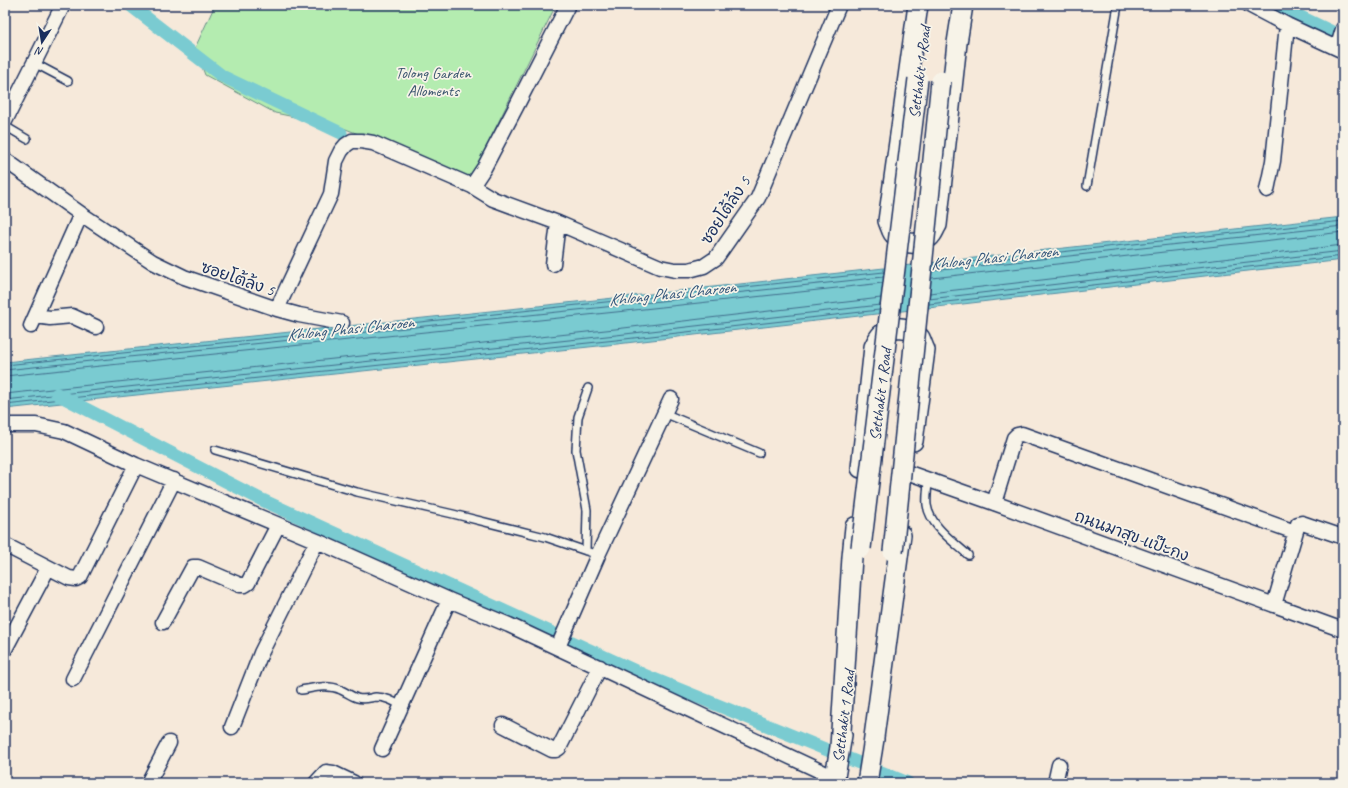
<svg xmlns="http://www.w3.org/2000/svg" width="1348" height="788" font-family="Caveat,'Playpen Sans Thai',sans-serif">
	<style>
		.green { fill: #b4ecb0; stroke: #688e87 }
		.water { fill: #7acbd1; stroke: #548da3 }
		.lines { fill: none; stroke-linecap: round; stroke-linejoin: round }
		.shore { stroke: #416d8c; stroke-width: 1 }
		.canal { stroke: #7acbd1; stroke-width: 13 }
		.service-casing { stroke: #1b2f5e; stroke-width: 10 }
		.minor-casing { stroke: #1b2f5e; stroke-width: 17 }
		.secondary-casing { stroke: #1b2f5e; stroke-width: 22 }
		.service { stroke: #f7f3e8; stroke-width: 7 }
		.minor { stroke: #f7f3e8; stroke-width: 14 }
		.secondary { stroke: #f7f3e8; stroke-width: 19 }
		.secondary-bridge-casing { stroke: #1b2f5e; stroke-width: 22; stroke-linecap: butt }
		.secondary-bridge { stroke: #f7f3e8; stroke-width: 19 }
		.labels { text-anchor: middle; stroke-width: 3.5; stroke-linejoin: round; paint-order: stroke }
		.park-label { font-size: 16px; fill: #3a556e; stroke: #f7f3e8 }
		.street-label { font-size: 16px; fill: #1b2f5e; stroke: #f7f3e8 }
		.water-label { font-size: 17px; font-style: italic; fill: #33567b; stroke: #f7f3e8 }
	</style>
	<rect width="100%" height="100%" fill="#f6e9da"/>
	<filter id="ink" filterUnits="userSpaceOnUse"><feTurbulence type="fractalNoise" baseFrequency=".025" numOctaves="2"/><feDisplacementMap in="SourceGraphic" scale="8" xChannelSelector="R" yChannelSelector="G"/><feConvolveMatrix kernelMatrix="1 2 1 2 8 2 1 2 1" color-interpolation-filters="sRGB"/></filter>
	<g filter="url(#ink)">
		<!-- green -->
		<path class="green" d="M215 5H556L471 178 338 126 275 113 205 75 195 48Z"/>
		<!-- water -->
		<path class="water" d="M1343 217V260L617 344 5 409V362L614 298Z"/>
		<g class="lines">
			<!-- shore -->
			<path class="shore" d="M933 266 1343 221
				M932 271 1343 226
				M932 278 1343 232
				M930 293 1343 245
				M929 299 1343 251
				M929 304 1343 256
				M346 330 884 272
				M5 365 339 331
				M5 370 615 306 883 277
				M5 376 616 312 883 283
				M5 394 615 329 881 298
				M5 400 616 335 880 305
				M5 405 616 340 879 310"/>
			<!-- canal -->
			<path class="canal" d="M130 5 222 76 341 133
				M1276 5 1343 37
				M57 394 260 499 644 675 908 783"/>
			<defs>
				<path id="service" d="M1334 47 1340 27
					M34 63 68 81
					M5 126 27 139
					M1087 186 1118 5
					M664 413 759 453
					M215 450 357 492 453 514 545 537 598 555
					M928 480C928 488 926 497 927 505 930 526 954 542 968 555
					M586 551 587 510 576 450 578 417 588 388
					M301 690C314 688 328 684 341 690 346 692 351 696 357 698 364 700 369 698 376 697 386 697 393 701 401 706
					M797 783H798"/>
				<path id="minor" d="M1249 5 1287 25 1343 51
					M5 121 63 5
					M5 160 81 214 153 262 184 277 277 309 331 194 336 161 341 151 346 145 352 141H361L373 143 472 186 493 199 558 223 660 267 675 270H689L704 266 716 258 758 198 839 5
					M472 186 484 168 516 107 568 5
					M1267 190 1273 161 1287 25
					M553 264 558 223
					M277 309 299 315 342 323
					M36 316 50 318 72 316 96 327
					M31 326 81 214
					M5 425H36L64 431 136 465 317 541 449 600 509 625 835 778
					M909 473 994 503 1343 630
					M994 503 1014 438 1017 435 1022 434 1295 532
					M5 545 69 578 76 579 80 577 136 465
					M1274 605 1298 524 1302 523 1343 537
					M163 622 193 567H198L240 585H245L248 583 278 525
					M558 647 598 555 671 399
					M5 649 48 568
					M73 679 174 480
					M503 725 552 750H556L559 748 600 667
					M232 727 261 653 317 541
					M382 749 449 600
					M148 783 169 743
					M316 783 326 772 333 773 354 783
					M1055 783 1059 765"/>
				<path id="secondary" d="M918 5 888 221C890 225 891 230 893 233 902 246 923 247 932 234 934 231 935 228 937 225L957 43 963 5
					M861 468 874 347C876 343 878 338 881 335 891 325 911 325 920 338 922 342 923 346 925 350L913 441
					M840 747 852 557 855 527
					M872 752 901 535
					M834 783 842 735
					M867 783 874 739"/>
			</defs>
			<!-- service casing -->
			<use href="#service" class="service-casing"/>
			<!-- minor casing -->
			<use href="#minor" class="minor-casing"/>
			<!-- secondary casing -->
			<use href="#secondary" class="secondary-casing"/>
			<!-- service -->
			<use href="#service" class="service"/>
			<!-- minor -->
			<use href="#minor" class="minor"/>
			<!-- secondary -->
			<use href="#secondary" class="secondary"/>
			<defs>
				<g id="secondary-bridge">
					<path id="s1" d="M861 548 918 79"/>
					<path d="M893 552 941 81"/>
				</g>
			</defs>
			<!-- secondary-bridge casing -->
			<use href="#secondary-bridge" class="secondary-bridge-casing"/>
			<!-- secondary-bridge -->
			<use href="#secondary-bridge" class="secondary-bridge"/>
		</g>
	</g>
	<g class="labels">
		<!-- park labels -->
		<g class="park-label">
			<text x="433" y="78">Tolong Garden<tspan x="433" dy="18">Alloments</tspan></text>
		</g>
		<!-- street labels -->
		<g class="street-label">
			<text transform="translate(919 72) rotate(-83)" y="6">Setthakit 1 Road</text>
			<text transform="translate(725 210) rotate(-57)" y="6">ซอยโต้ล้ง 5</text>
			<text transform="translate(238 278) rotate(19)" y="6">ซอยโต้ล้ง 5</text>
			<text dy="6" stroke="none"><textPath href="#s1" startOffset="155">Setthakit 1 Road</textPath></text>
			<text transform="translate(1132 535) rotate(20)" y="6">ถนนมาสุข-แป๊ะกง</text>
			<text transform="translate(843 716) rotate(-83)" y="6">Setthakit 1 Road</text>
		</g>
		<!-- water labels -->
		<g class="water-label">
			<text transform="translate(994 257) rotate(-6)" y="6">Khlong Phasi Charoen</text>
			<text transform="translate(672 293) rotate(-6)" y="6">Khlong Phasi Charoen</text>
			<text transform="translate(350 328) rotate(-6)" y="6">Khlong Phasi Charoen</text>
		</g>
	</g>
	<!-- margin -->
	<rect width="1348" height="788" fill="none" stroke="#f7f3e8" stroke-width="20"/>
	<rect x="10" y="10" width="1328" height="768" fill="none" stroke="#1b2f5e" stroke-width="1.5" filter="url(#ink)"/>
	<!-- north arrow -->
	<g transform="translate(42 42) rotate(192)" stroke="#f7f3e8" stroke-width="3" paint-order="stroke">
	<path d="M0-3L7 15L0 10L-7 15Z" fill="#1b2f5e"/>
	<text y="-6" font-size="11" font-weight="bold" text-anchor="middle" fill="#1b2f5e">N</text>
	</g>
</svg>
